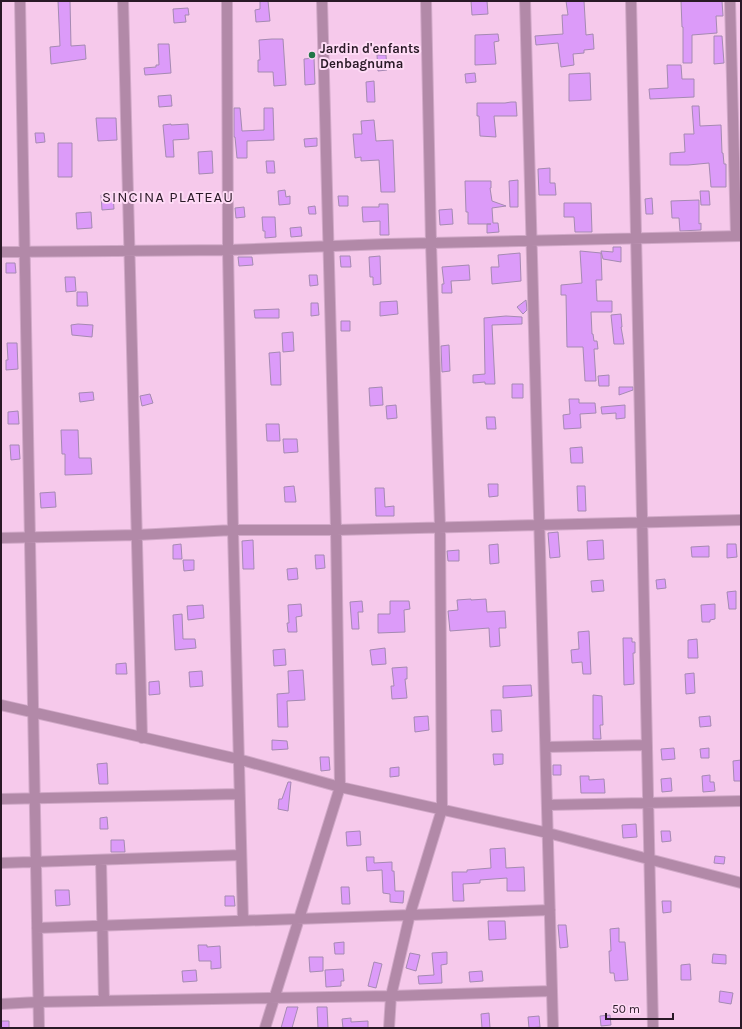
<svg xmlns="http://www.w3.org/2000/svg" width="742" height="1029" font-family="Karla,sans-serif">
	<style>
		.building { fill: #dc9bf9; stroke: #a58ab2 }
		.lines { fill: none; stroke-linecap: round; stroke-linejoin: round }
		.minor-casing { stroke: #d1a9c8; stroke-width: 12 }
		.minor { stroke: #b289a8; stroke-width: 10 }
		.poi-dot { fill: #227648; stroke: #fedaf5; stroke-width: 1.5 }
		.labels { text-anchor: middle; stroke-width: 4; stroke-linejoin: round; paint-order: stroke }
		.poi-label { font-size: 13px; font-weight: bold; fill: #291926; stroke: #fedaf5; text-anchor: start }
		.quarter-label { font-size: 15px; letter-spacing: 1px; fill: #291926; stroke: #fedaf5 }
	</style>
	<rect width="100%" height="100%" fill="#f6c9eb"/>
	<!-- building -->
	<path class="building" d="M58 1H70L71 46 85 45 86 59 51 64 50 47 60 46Z
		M260 1H268L270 21 256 22 255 10 260 9Z
		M471 1H487L488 14 472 15Z
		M566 1H584L586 35 593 34 594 49 584 50V53L573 54 574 65 561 67 558 43 536 45 535 36 563 34 562 15H568Z
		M681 1H722L723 16H716L717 33 692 35V63H683V27H682Z
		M188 8 189 15H185L186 22 174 23 173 9Z
		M498 34 499 41 494 42 496 64 475 65V35Z
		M714 36H722L724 63 714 64Z
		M272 39H283L286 85 274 86 273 72H258V60H260L259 40Z
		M158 44H169L171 73 145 75 144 68 156 67V65H159Z
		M377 55H386L387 70 378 71Z
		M314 58 315 84 305 85 304 59Z
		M667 65H681L682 79H694V97L650 99 649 89 668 88Z
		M475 73 476 82 466 83 465 74Z
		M590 73 591 100 569 101V74Z
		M374 81 375 102H367L366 82Z
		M171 95 172 106 159 107 158 96Z
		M511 102H516L517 116H494L496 137 480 136 479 116H477V103H505Z
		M692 106H699L700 126 721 125 722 153H723L724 164H726V187H711L709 163 688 165H670V153L685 152 684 134H694Z
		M234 108H240L242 131 264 130V108H273L274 140 247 141V158H237L235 137H234Z
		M96 118H116L117 140 98 141Z
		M374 120 376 141 393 140 395 192H381L379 160 361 161V157L355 158 353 134H362L361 121Z
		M171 124V125L188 124 189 139 173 140 174 157H166L163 125Z
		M35 133H44L45 142 36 143Z
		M317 138V146L305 147 304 139Z
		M58 143H72V177H58Z
		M212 151 213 173 199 174 198 152Z
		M266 161H274L275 173H267Z
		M550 168V183H555L556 195H539L538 169Z
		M518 180V207H510L509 181Z
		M465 181H491V188H490L492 201 506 206 492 208 493 223H498L499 232 487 233V224H491H468V212H466Z
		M285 190 286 197 290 196V204L279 205 278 191Z
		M700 191H709L710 205H701Z
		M101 195H113L114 209 102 210Z
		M338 196H348V206H339Z
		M652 198 653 214H646L645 199Z
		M699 200V224L701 223V230L680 231 679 218H672L671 201Z
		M564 203H591L592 232H575L574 217H564Z
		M379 204H388L389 235H380V221L363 222 362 207H379Z
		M315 206 316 214H309L308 207Z
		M244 207 245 217 236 218 235 208Z
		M452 209 453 224 440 225 439 210Z
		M91 212 92 228 77 229 76 213Z
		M262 217H275L276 237 265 238V231H263Z
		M301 227 302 236 291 237 290 228Z
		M613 247H621V262L603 259 601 251 613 252Z
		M580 251 601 253 602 280H596L597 301H612V312H591L592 334H593L594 341H597L598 349H594L596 381H585L583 347H567L566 295H561V285L582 283Z
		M520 253 521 281 492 284 491 267H499L498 255Z
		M340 256H350L351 267H341Z
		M380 256 381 284 373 285V277H370L369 257Z
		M238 257H252L253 265 239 266Z
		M6 263H15L16 273H6Z
		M469 265 470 280 451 281 452 293H442V284H444L442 267Z
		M309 275H317L318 285 310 286Z
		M65 277H75L76 291 66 292Z
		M77 292H87L88 306H77Z
		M526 300 527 310 523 314 517 307Z
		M397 301 398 314 380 316V302Z
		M311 303H318L319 315 311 316Z
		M279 309V318H255L254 310Z
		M621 314 622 327H621L624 344H614L611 315Z
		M506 316 522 317V324L492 325 495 384H485V382L473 383V375L485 374 484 318Z
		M341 321H350V331H341Z
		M78 324 93 325 92 337 72 335 71 325Z
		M293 332 294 351 283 352 282 333Z
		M7 343H17L18 369 6 370V360H8Z
		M449 345 450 371 442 372 441 346Z
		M280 352 281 385H271L269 353Z
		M609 375V386H599L598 376Z
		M512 384H523V398H512Z
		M382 387 383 405 370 406 369 388Z
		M619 387H633V390L619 395Z
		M93 392 94 400 80 402 79 393Z
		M150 394 153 403 142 406 140 396Z
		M569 399H579V403H595L596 413 580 414 581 428 564 429 563 415 570 414Z
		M396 405 397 418 387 419 386 406Z
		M625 405V418L616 419V413L602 414 601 407Z
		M18 411 19 424H8V412Z
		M486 417H495L496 429H487Z
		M266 424H279L280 441H267Z
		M61 430H78L79 458H91L92 474 65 475V454H62Z
		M283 439H297L298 452 284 453Z
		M10 445H19L20 459 11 460Z
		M582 447 583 463H571L570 448Z
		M488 484H498V496L489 497Z
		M294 486 296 502H285L284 487Z
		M577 486H585L586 511H578Z
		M375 488H384L385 507 394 506V516H376Z
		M55 492 56 507 41 508 40 493Z
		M558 532 560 557 550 558 548 533Z
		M253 540 254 569H243L242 541Z
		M603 540 604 559 588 560 587 541Z
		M181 544 182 559H173V545Z
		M498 544 499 563 490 564 489 545Z
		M727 544H736L737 557 727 558Z
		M709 546V557H692L691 547Z
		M459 550V561H448L447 551Z
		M315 555H324L325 568 316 569Z
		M183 560H194V570L184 571Z
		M297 568 298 579 288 580 287 569Z
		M665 579 666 588 657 589 656 580Z
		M603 580 604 591 592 592 591 581Z
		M736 591V609H729L727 592Z
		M471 599V600L486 599 487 612 505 611 506 628H499L500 646 490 647 489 628 450 631 448 611 458 610 457 600Z
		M362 601 363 612H358L359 629H352L350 602Z
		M390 601H409L410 609 404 610 405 632 378 633V614H390Z
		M301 604 302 616 296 617 297 632H288L287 623H289L288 605Z
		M715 604V619L710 620V622H702L701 605Z
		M203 605 204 618 188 620 187 606Z
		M182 614 183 639H195L196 648 175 650 173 615Z
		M589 631 591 674H583L582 662 572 663 571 650 579 649 578 632Z
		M623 638H632V642H635V653H633L634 684 624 685Z
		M697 639 698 658H688V640Z
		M385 648 386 664 372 665 370 650Z
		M285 649 286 665 274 666 273 650Z
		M126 663 127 674H116V664Z
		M407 667V679H405L407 698 392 699 391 686H394L392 668Z
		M303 670 305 700 287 701 288 727H278L277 694 289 693 288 671Z
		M202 671 203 686 190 687 189 672Z
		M694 673 695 693 686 694 685 674Z
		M159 681 160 694 149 695V682Z
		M531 685 532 696 503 698V686Z
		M593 695 602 696 603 725H600L601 739H593Z
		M491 710H501L502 731 492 732Z
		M428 716 429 730 415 732 414 717Z
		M710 716 711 726 700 727 699 717Z
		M272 740 287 741 288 749 272 750Z
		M674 748 675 759 662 760 661 749Z
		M709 748V758H701L700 749Z
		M493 754H503V764L494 765Z
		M320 757H329L330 770 321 771Z
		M741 760V781H734L733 761Z
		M107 763 108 784H99L97 764Z
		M553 765H561V775H553Z
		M399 767V776L390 777V768Z
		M710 775V782H714L715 791 703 792 702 776Z
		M580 776H589V780L604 779 605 793H581Z
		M671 778 672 791 662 792 661 779Z
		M288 782H291L288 811 278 809 279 799H282Z
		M107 817 108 829H100V818Z
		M636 824 637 837 623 838 622 825Z
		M360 831 361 845 347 846 346 832Z
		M661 831H670L671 841 662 842Z
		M111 840H124L125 852H111Z
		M505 848 506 868 524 867 525 891H507V878L480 880V883L463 884 464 901H453L452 872H467V870L491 868 490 849Z
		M715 856 725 857 724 864 714 863Z
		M366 857H374V863L392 862V871H394L395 891H404L403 903 390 902V894L383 893 382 870 367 871Z
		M341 887H349L350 904H342Z
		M55 890H69L70 905 56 906Z
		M225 896H234L235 906H225Z
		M662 901H671V912L663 913Z
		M488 921H505L506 939 489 940Z
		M558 925H566L568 947 560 948Z
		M619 928V942H625L628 980 615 981 614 973H610L609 951H611L610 929Z
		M344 942V954H335L334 943Z
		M198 945H207V947L220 946 221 968 211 969V961H199Z
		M447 952V964L441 965 442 983 419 984 418 976 434 975 432 953Z
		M410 953 420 955 416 971 406 968Z
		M713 954 726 955V964L712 963Z
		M309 957H323V971L310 972Z
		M374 962 382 964 376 988 368 986Z
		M690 964 691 980H681V965Z
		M343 969 344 981H341V986L326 987 325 970Z
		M196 970 197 981 183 982 182 971Z
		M482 971 483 981 470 982 469 972Z
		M720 991 733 993 731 1004 719 1002Z
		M287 1007H298L292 1028H281Z
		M317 1007H327L328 1028H318Z
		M489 1013 490 1028H482L481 1014Z
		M610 1015 611 1025 601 1026 600 1016Z
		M539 1016 540 1027 529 1028 528 1017Z
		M351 1018V1022L368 1021V1028H343L342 1019Z
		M1 1021H9V1028H1Z"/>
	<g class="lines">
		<defs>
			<path id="minor" d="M20 1 39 1028
				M123 1 142 738
				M227 1 228 250 233 530 243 920
				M525 1 553 1028
				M631 1 653 1028
				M730 1 736 236
				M1 252 228 250 386 244 741 236
				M1 538 137 535 233 530H336L741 520
				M1 705 238 759 340 787 548 833 741 883
				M546 747 647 745
				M1 799 239 794
				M547 805 741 801
				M101 860 104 1001
				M1 863 241 855
				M37 928 550 910
				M1 1004 38 1002 391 996 552 991
				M265 1028 340 787 336 530 322 1
				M389 1028 391 996 410 914 442 809 440 527 431 243 426 1"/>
		</defs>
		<!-- minor casing -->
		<use href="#minor" class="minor-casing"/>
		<!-- minor -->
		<use href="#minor" class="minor"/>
	</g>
	<!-- markers -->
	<circle class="poi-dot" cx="312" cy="55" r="4"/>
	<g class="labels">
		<!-- poi labels -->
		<g class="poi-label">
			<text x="320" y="53">Jardin d'enfants<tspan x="320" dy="15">Denbagnuma</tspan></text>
		</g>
		<!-- quarter labels -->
		<g class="quarter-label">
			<text x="168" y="202">SINCINA PLATEAU</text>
		</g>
	</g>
	<!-- border -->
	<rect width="742" height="1029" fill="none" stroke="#291926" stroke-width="4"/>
	<!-- scale -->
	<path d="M606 1013v6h67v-6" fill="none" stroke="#291926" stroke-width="2"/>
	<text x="612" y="1013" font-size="12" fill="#291926" stroke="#fedaf5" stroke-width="3" paint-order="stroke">50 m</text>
</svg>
